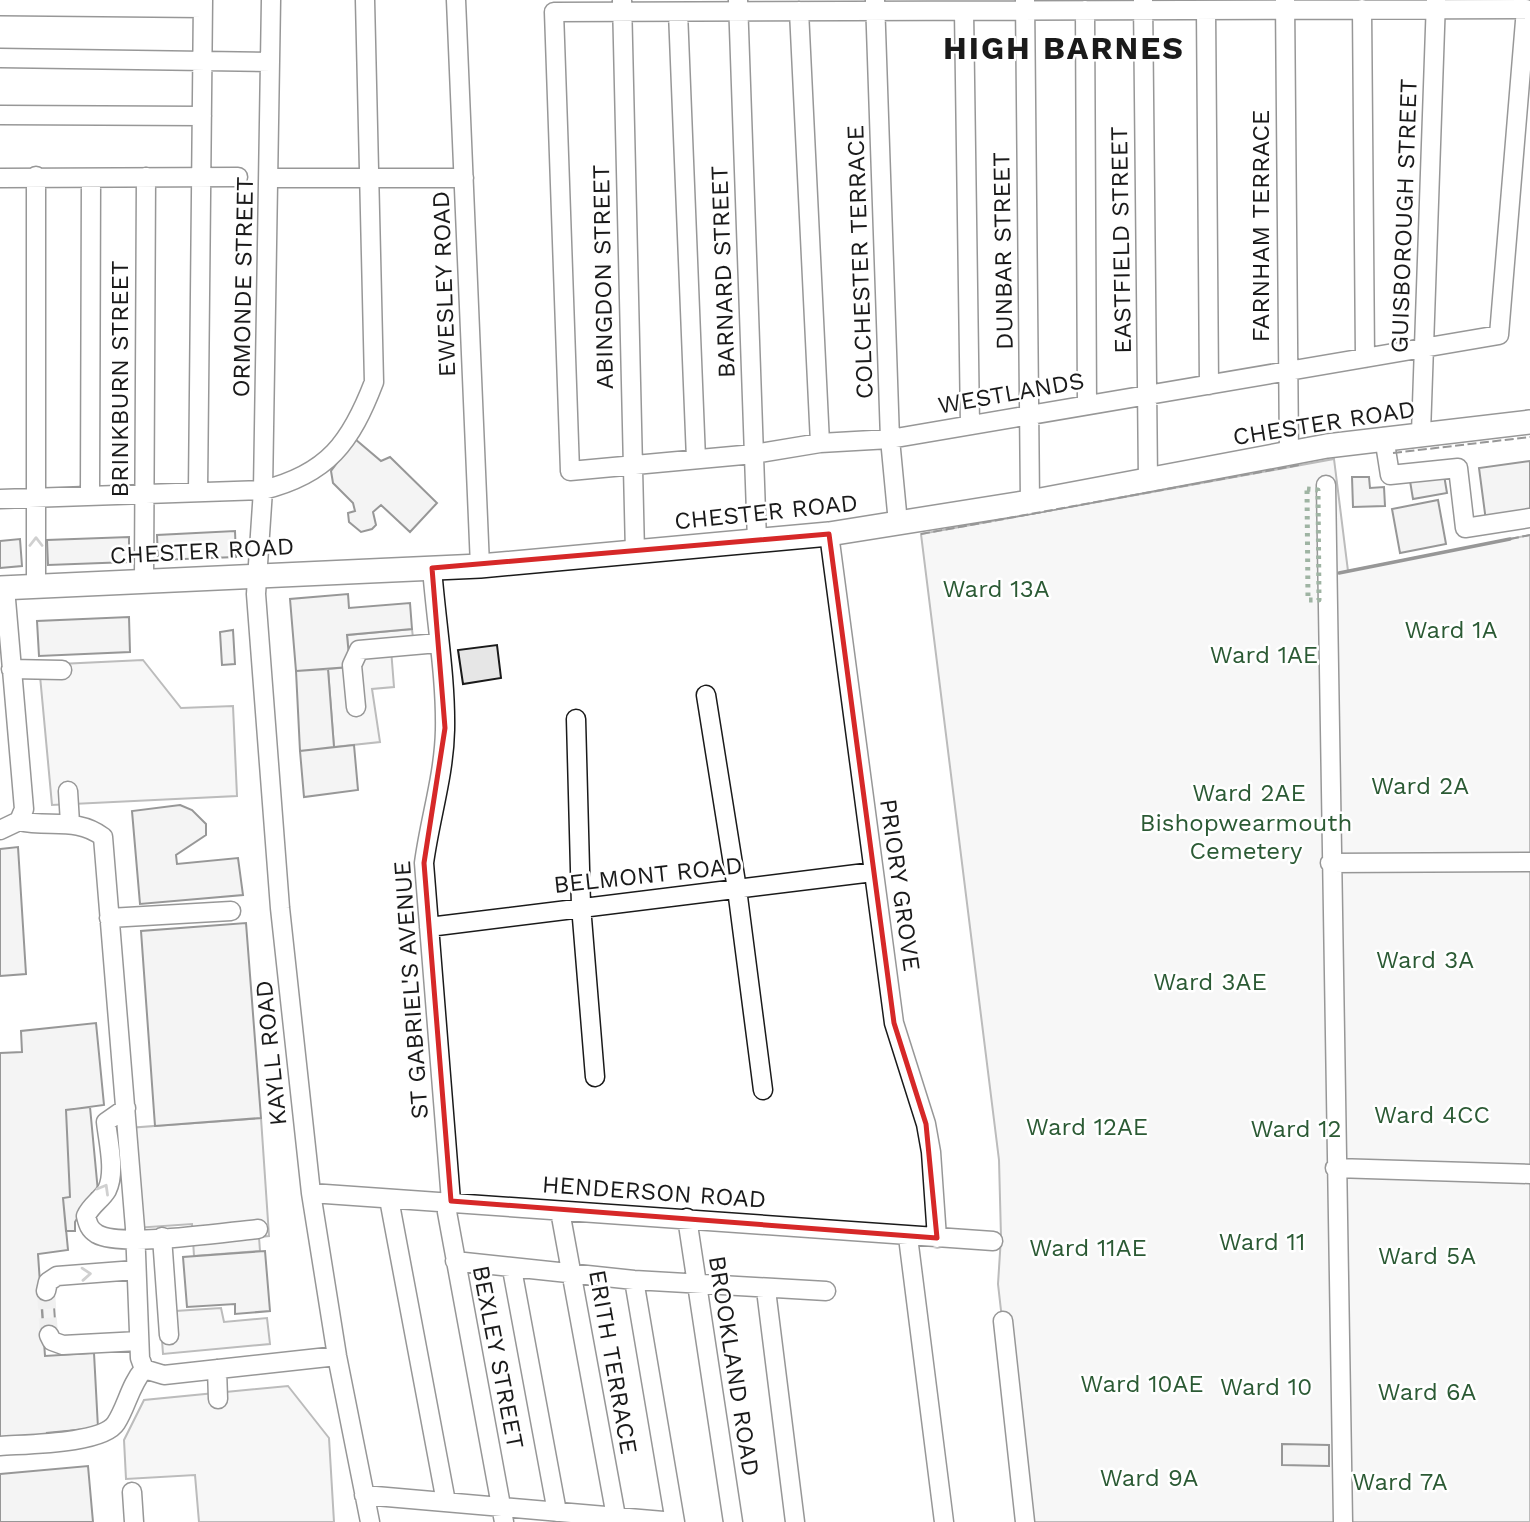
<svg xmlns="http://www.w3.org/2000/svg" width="1530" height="1522" font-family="'Work Sans',sans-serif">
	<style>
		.built { fill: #ededed; stroke: #6a6a6a; stroke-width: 2 }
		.building { fill: #e6e6e6; stroke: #1a1a1a; stroke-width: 2 }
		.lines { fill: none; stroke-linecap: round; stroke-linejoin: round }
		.minor-tunnel { stroke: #ddd; stroke-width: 18; stroke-dasharray: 18 9; stroke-linecap: butt }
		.minor-casing { stroke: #1a1a1a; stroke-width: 21 }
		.major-casing { stroke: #1a1a1a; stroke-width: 26 }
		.minor { stroke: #fff; stroke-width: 18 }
		.major { stroke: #fff; stroke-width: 23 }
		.hedge { stroke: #2b5a34; stroke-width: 5; stroke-dasharray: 3.5 5; stroke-linecap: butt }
		.fence { stroke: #1a1a1a; stroke-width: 2; stroke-dasharray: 9 3.5; stroke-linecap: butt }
		.wall { stroke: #1a1a1a; stroke-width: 3.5 }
		.oneway { stroke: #989898 }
		.marked { fill: none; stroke: #d62828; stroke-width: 5; stroke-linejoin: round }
		.labels { text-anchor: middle; stroke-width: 5; stroke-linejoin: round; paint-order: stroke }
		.street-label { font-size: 24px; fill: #1a1a1a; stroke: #fff }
		.park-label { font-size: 24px; fill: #2b5a34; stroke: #fff }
		.district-label { font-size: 32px; font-weight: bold; letter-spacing: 2px; fill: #1a1a1a; stroke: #fff }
	</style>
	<rect width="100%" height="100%" fill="#fff"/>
	<!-- built -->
	<path class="built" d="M1334 459 1348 571 1530 535V1522H1025L998 1284 1001 1237 999 1160 921 534Z
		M412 629 414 647 391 649 394 687 372 689 380 742 334 747 328 669 350 667 347 635Z
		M143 660 181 708 233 706 237 796 52 805 39 665Z
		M261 1118 269 1236 259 1237 260 1251 194 1256 192 1224 135 1228 128 1128Z
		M221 1308 224 1322 267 1318 270 1344 163 1354 160 1312Z
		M288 1386 329 1438 334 1522H199L195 1475 126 1479 124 1440 144 1400Z"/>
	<!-- building -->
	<path class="building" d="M355 439 381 461 390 457 437 503 410 532 381 505 373 512 376 525 372 529 361 532 349 522 348 513 355 511 353 503 333 483 331 471Z
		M1530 461V515L1486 521 1479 468Z
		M1444 475 1447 493 1413 499 1410 481Z
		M1352 477H1369L1370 488 1384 487 1385 506 1353 507Z
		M1438 500 1446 544 1400 553 1392 509Z
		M235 531 236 557 158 560 157 535Z
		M129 537V562L48 565 47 540Z
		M20 539 22 566 0 568V541Z
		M348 594 349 608 410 603 412 629 347 635 350 667 296 671 290 599Z
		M129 617 130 652 39 656 37 621Z
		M233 630 235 664 222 665 220 632Z
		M497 645 501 678 463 684 458 650Z
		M328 669 334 747 300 751 296 671Z
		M354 745 358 790 304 797 300 751Z
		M180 805 192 810 206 824V835L176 855 177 864 238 858 243 895 140 904 132 811Z
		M18 847 26 974 0 976V849Z
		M246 923 261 1118 155 1126 141 931Z
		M96 1023 104 1105 66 1110 70 1197 63 1198 68 1250 38 1254 45 1356 94 1353 98 1428 47 1433 48 1438 0 1441V1053L22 1052 21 1031Z
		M90 1107 98 1192 92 1193 75 1222V1231H66L63 1198 70 1197 66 1110Z
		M265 1251 270 1311 235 1314V1304L187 1307 183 1257Z
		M53 1291 56 1335H44L41 1292Z
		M1282 1444 1329 1445V1466L1282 1465Z
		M88 1466 93 1522H0V1474Z"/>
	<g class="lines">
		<!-- minor-tunnel -->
		<path class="minor-tunnel" d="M46 1291 49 1335"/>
		<defs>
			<path id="minor" d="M271 0 263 490 256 594 280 908 311 1193 337 1356 370 1522
				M456 0 480 566
				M622 0 635 553
				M738 0 757 541
				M875 0 890 439 898 523
				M1025 0 1030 502
				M1143 0 1148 480
				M1285 0 1289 453
				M0 6 203 8
				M1362 9 1365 358
				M1526 9 1499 335 890 439 820 443 754 454 570 471 554 12Z
				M1085 10 1087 405
				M1206 10 1209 385
				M799 11 820 443
				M964 11 970 425
				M678 12 696 459
				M0 58 270 62
				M0 115 202 116
				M36 176V586
				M0 178 238 177
				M270 178H464
				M1421 433 1436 0
				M1384 437 1390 475 1458 468 1465 528 1530 518
				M1326 485 1343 1522
				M198 491 203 0
				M90 494 91 178
				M0 499 263 490C328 474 351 442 374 382L365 0
				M829 534 894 1023 926 1124 931 1152 937 1238
				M432 568C436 621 446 677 445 730 444 776 430 818 424 863L451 1201 447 1212 504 1522
				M144 580 146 177
				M11 669 62 670
				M706 695 737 889 763 1090
				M356 707 352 665 359 650 438 643
				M576 719 581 906 595 1077
				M68 791 70 823
				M19 821C49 828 77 817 103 837L135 1228 140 1358 144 1369
				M0 830 19 821 24 809 5 588
				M1330 863 1530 862
				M109 918 231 911
				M429 927 873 872
				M126 1108 106 1122C108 1141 116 1172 107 1190 101 1200 91 1205 86 1216 88 1224 89 1229 97 1234 122 1248 225 1232 258 1229
				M1335 1168 1530 1174
				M311 1193 993 1241
				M389 1199 446 1502
				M560 1211 617 1522
				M687 1218 733 1522
				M162 1237 169 1335
				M908 1237 944 1522
				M455 1261 634 1280 826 1291
				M512 1269 557 1512
				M634 1280 675 1522
				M766 1290 795 1522
				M46 1291 48 1282 57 1276 135 1270
				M1003 1321 1025 1522
				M49 1335 52 1341 63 1345 139 1341
				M217 1369 218 1399
				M0 1446C25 1444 103 1444 116 1423 127 1406 130 1385 144 1369L164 1375 337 1356
				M132 1492 134 1522
				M364 1495 675 1522"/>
			<path id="major" d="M0 588 480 566 829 534 1030 502 1327 446 1530 422"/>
		</defs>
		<!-- minor casing -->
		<use href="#minor" class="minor-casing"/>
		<!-- major casing -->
		<use href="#major" class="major-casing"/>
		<!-- minor -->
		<use href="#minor" class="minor"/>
		<!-- major -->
		<use href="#major" class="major"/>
		<!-- hedge -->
		<path class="hedge" d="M1307 489 1318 490 1319 600H1308Z"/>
		<!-- fence -->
		<path class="fence" d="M1393 453 1530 437
			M921 534 1299 465
			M1510 539 1530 535"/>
		<!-- wall -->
		<path class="wall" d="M1339 573 1510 539"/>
	</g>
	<!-- one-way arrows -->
	<defs><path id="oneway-chevron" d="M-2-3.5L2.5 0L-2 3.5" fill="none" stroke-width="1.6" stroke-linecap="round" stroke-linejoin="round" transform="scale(1.75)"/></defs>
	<g class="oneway">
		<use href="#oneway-chevron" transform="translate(36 542) rotate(-90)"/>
		<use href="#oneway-chevron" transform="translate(104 1189) rotate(-60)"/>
		<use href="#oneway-chevron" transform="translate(86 1274) rotate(-4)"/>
	</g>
	<!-- marked area -->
	<path d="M0 0H1530V1522H0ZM829 534 894 1023 926 1124 937 1238 451 1201 424 863 445 728 432 568Z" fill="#fff" fill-opacity=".55" fill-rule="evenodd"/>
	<path class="marked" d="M829 534 894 1023 926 1124 937 1238 451 1201 424 863 445 728 432 568Z"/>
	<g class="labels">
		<!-- street labels -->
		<g class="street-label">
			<text transform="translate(1404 216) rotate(-88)" y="8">GUISBOROUGH STREET</text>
			<text transform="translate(1261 226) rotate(-90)" y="8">FARNHAM TERRACE</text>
			<text transform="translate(1121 240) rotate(-91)" y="8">EASTFIELD STREET</text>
			<text transform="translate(1003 251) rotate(-91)" y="8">DUNBAR STREET</text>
			<text transform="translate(860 262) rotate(-92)" y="8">COLCHESTER TERRACE</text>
			<text transform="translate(723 272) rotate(-92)" y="8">BARNARD STREET</text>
			<text transform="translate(603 277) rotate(-91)" y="8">ABINGDON STREET</text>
			<text transform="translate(444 284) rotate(-92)" y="8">EWESLEY ROAD</text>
			<text transform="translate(243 287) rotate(-89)" y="8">ORMONDE STREET</text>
			<text transform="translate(120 379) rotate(-90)" y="8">BRINKBURN STREET</text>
			<text transform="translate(1011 393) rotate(-10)" y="8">WESTLANDS</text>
			<text transform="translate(1324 423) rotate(-9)" y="8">CHESTER ROAD</text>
			<text transform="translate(766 512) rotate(-6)" y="8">CHESTER ROAD</text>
			<text transform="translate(202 551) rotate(-3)" y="8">CHESTER ROAD</text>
			<text transform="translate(648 875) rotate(-6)" y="8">BELMONT ROAD</text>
			<text transform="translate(900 885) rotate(82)" y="8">PRIORY GROVE</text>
			<text transform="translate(411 990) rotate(-94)" y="8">ST GABRIEL'S AVENUE</text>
			<text transform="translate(271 1053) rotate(-96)" y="8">KAYLL ROAD</text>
			<text transform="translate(654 1192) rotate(4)" y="8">HENDERSON ROAD</text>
			<text transform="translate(498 1357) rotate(79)" y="8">BEXLEY STREET</text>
			<text transform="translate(613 1362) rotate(80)" y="8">ERITH TERRACE</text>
			<text transform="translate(734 1366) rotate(81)" y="8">BROOKLAND ROAD</text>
		</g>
		<!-- park labels -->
		<g class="park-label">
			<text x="996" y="597">Ward 13A</text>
			<text x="1451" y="638">Ward 1A</text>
			<text x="1264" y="663">Ward 1AE</text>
			<text x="1420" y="794">Ward 2A</text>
			<text x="1249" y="801">Ward 2AE</text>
			<text x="1246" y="831">Bishopwearmouth<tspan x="1246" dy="28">Cemetery</tspan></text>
			<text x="1425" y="968">Ward 3A</text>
			<text x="1210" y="990">Ward 3AE</text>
			<text x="1432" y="1123">Ward 4CC</text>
			<text x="1087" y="1135">Ward 12AE</text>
			<text x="1296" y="1137">Ward 12</text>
			<text x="1262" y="1250">Ward 11</text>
			<text x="1088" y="1256">Ward 11AE</text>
			<text x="1427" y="1264">Ward 5A</text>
			<text x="1142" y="1392">Ward 10AE</text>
			<text x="1266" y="1395">Ward 10</text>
			<text x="1427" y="1400">Ward 6A</text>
			<text x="1149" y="1486">Ward 9A</text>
			<text x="1400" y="1490">Ward 7A</text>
		</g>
		<!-- district labels -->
		<g class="district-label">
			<text x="1064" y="59">HIGH BARNES</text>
		</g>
	</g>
</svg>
